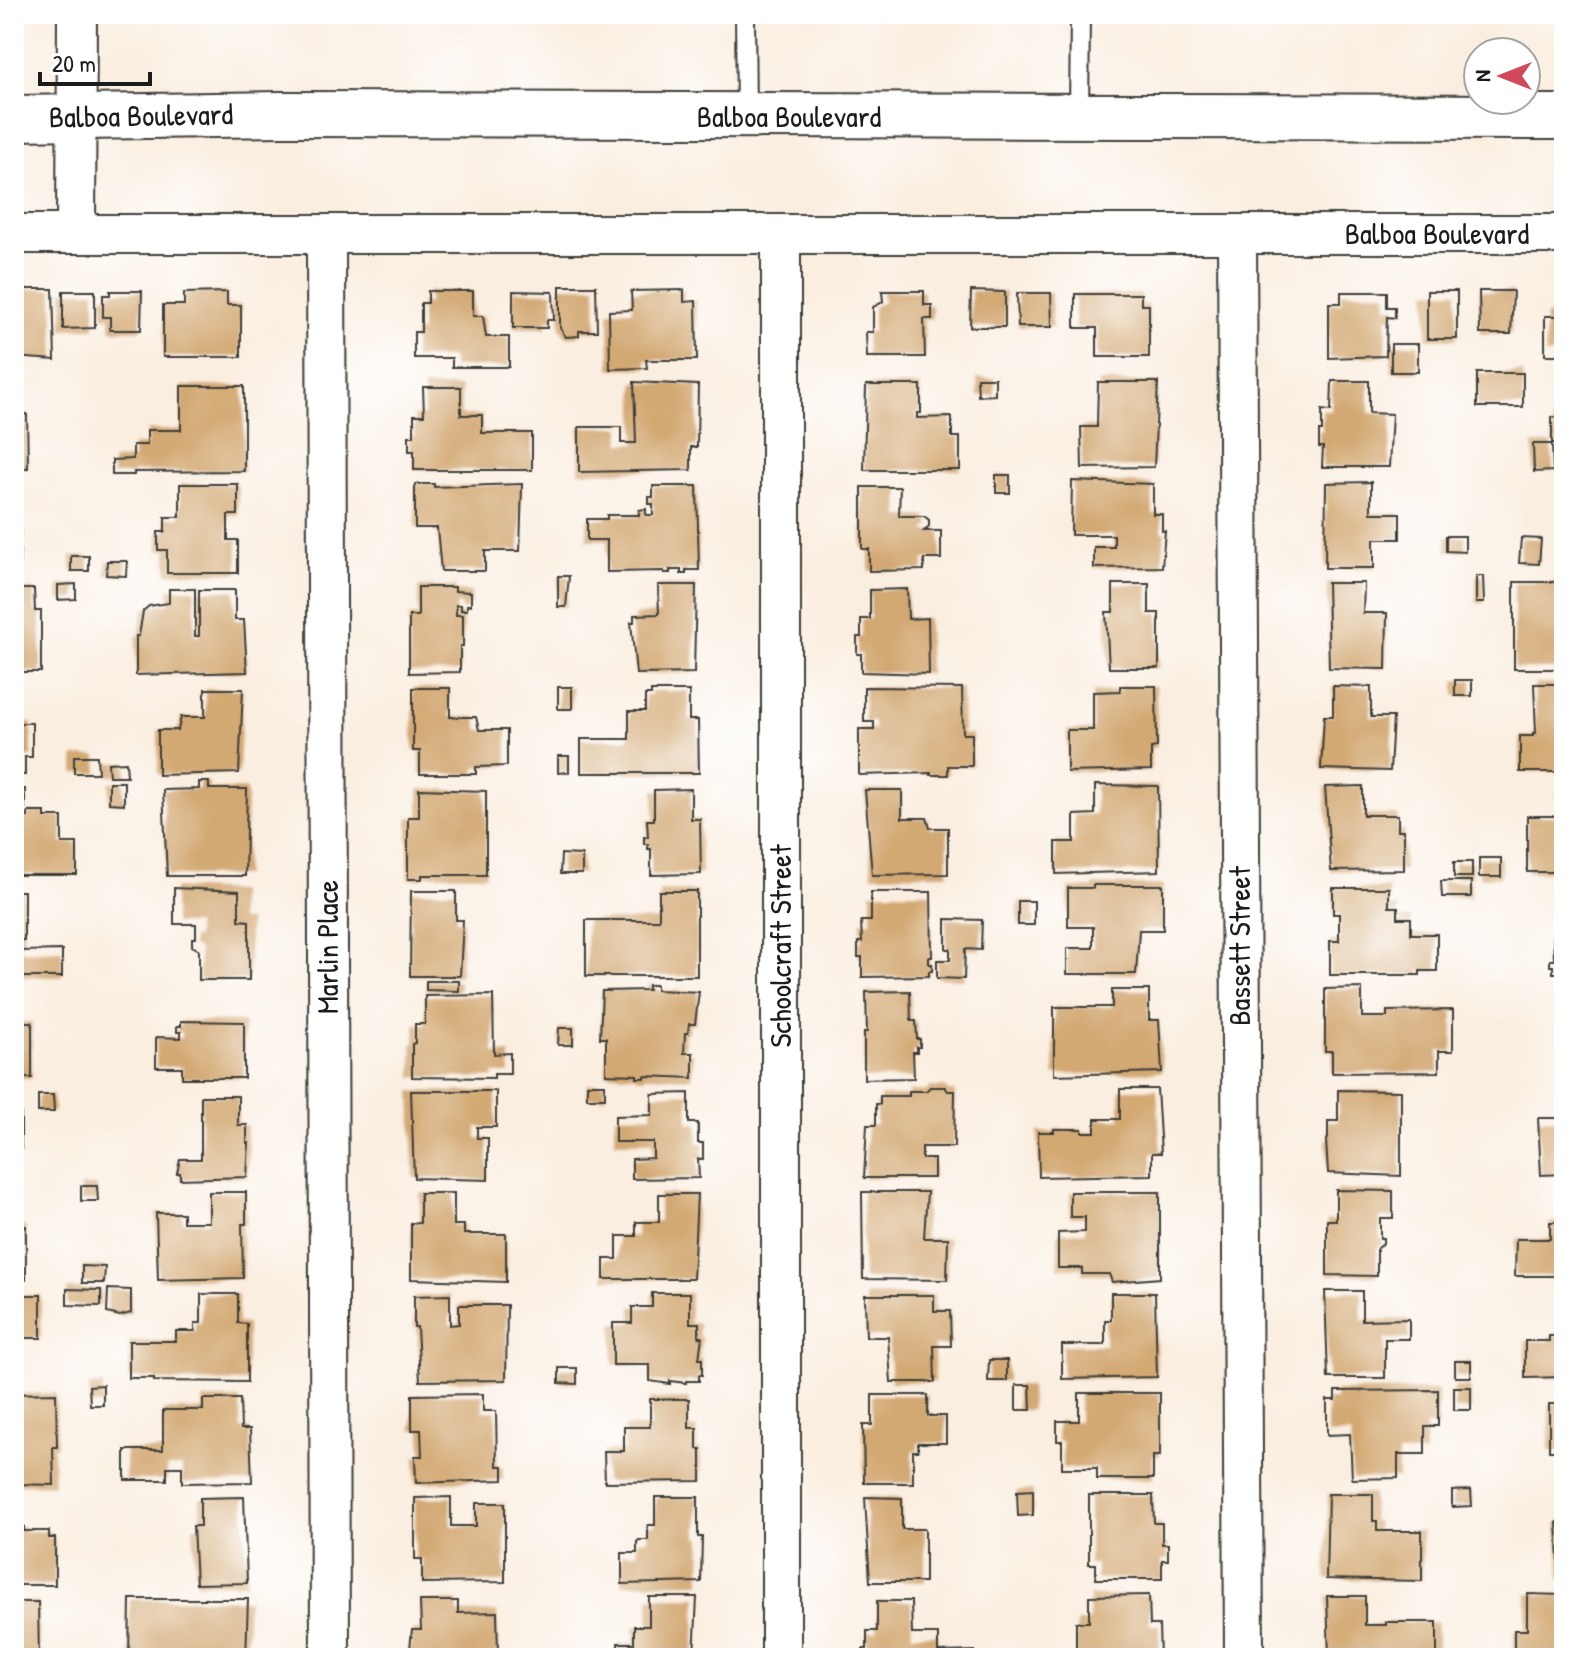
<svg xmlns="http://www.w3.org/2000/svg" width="1578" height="1672" font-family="'Patrick Hand',sans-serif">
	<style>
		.building { fill: #d3a973 }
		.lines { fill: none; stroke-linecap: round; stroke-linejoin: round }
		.lane-casing { stroke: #3d3c39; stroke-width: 22 }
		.street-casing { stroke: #3d3c39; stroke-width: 42 }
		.primary-casing { stroke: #3d3c39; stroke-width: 48 }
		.lane { stroke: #fff; stroke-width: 18 }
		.street { stroke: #fff; stroke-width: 38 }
		.primary { stroke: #fff; stroke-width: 44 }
		.labels { text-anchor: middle; stroke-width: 7; stroke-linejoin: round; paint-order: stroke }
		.street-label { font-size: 30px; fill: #1c1c1c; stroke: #fff }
	</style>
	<rect width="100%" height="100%" fill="#fff"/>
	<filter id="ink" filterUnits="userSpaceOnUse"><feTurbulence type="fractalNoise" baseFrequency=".0125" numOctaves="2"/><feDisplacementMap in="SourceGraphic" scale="16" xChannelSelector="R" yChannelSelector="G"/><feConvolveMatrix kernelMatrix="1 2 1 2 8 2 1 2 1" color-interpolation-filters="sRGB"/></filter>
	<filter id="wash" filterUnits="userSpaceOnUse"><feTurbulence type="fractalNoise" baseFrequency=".006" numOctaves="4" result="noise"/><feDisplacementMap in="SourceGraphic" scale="32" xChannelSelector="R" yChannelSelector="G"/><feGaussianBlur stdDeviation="1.8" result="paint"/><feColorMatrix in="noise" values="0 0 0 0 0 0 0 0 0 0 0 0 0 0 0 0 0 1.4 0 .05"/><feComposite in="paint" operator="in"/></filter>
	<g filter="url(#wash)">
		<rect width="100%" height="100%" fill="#faeee0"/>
		<g id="blocks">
			<!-- building -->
			<path class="building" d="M560 286H596L597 331H579V336L566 337 560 328Z
				M20 289H53L55 360 14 357V293H20Z
				M684 290V302L696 301 697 360H646L647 368 610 369 609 311 632 310 631 291Z
				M63 291H95V328L63 329Z
				M110 291H142L141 330H110V317H103V295H110Z
				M428 291H473V316H483L486 337H509V367H452V358H414V332H421V303H428Z
				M513 291 553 292 554 320H547V328H513Z
				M882 291H924V305H932V319H924L925 357H867L866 332H873V307L883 302Z
				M971 291 1005 292V327H970Z
				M1427 291H1457V339H1427Z
				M1479 291H1513L1511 334H1480Z
				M227 292V305H241V357H163V305H184V293Z
				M1341 292H1387V307H1395V318L1387 317 1386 356 1329 358V303H1341Z
				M1017 293H1051L1052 327H1018Z
				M1075 294H1141V305H1149V357H1097V328H1075Z
				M1545 316H1564V355H1545Z
				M1391 344H1418V372H1391Z
				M1477 373H1523V407H1477Z
				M977 378H995V395L978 396Z
				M1332 381H1369V413L1392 414 1389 467H1322L1323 447H1319V431H1322V410L1331 411Z
				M634 382 698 385 697 447H691V470L579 472V427H621V443H636Z
				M1098 382H1158L1154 467 1082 468 1081 427H1097Z
				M866 385H921V413H917V418L952 417V437H960V470H864Z
				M181 386H244V471L134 472V475H112V460L133 459V445H147V430H181Z
				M423 387H461V415H482V433H532V470H414V451H409V436H414V415H424Z
				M27 414 28 468H14V415Z
				M1552 417H1564V443H1552Z
				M1533 444H1552L1553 471 1534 472Z
				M996 475H1010V493H996Z
				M1072 481 1153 484V514H1162V531H1165L1162 567 1094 568V547H1114V535H1071Z
				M1371 482V513H1400V539H1374V568H1325L1326 483Z
				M1560 482H1564V540H1557Z
				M180 484H238V515H228V540H238V573H167V550H158V532H165V517H180Z
				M415 484H434V487L522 484 520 551H485V571H441L437 528H415Z
				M653 486H697L699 570H686V574H681V570H670V573H664V571L607 572V540H587V519H607V515H639V510L646 509V515H653V504H649V497H653Z
				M862 487H900L899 516H924L929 520V526L924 531H941V559H924V570L869 571V549H862Z
				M14 515H21L19 571H14Z
				M1446 536H1465V552L1446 551Z
				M1521 538 1541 539 1539 564 1519 563Z
				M71 556H89V571H71Z
				M107 561H127L126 576 106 575Z
				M558 576H569L566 607H558Z
				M1476 576H1483L1484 603H1476Z
				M1514 582H1564V669H1514Z
				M1327 583H1364L1363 613H1387L1386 669 1329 668Z
				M76 584V599L58 600V585Z
				M1113 584H1149V613H1159V668H1109L1106 612H1113Z
				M658 585H696L694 673 636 674 631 622H634V615L659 614Z
				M418 587H455V591L471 592V605H467V610H461V605H456V615H463V646H460V672L409 673V616H418Z
				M14 589H34L35 611H41V672H14Z
				M169 589H195V636H199V590H235V620H244L247 672 136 675V636H139L143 611 149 606 169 603Z
				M907 589 908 619 928 618 929 674 861 672V654H857V637H861V619H870V590Z
				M1455 680H1472V696H1455Z
				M1534 684H1564V772H1520V736H1533V733H1536Z
				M1120 686H1156L1157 747 1151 748V770L1067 772V730H1093V692L1120 691Z
				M1333 686 1371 687V717H1393L1390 771 1321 769 1324 716H1333Z
				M558 687H572V709H558Z
				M864 687 962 688 963 734H972V766H948V775H931V773L859 775V729H874V722H864Z
				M413 688H450V717H476L479 730H507V766L476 767V774H420V751H413Z
				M205 689H243L239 773 158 775V730H178L181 717H205Z
				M651 691H689V720H698L699 773H581V739H629V711H645V695H651Z
				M14 723H32V757H25V775H14Z
				M74 756H97L98 773H74Z
				M558 756H569V772L558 773Z
				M126 762 127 776H109L108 763Z
				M109 782H124V804L109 803Z
				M199 782H209V789H247L245 876H167L163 790 199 789Z
				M1095 785 1158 786 1159 871 1056 874V842H1074V815L1095 814Z
				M1363 786V815H1398V830H1404V870L1331 871 1325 787Z
				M14 789H25V808H14Z
				M419 789 486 791V875H422V879H408V817H419Z
				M691 789V819H700L701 874 651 875V849H648V844H644V837H648L647 820H654V790Z
				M1557 789H1564V872H1527V816H1557Z
				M865 790H902V818H927L930 828H948V874L872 875Z
				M28 812H45V817H62V843H77V875H14V817H28Z
				M561 854 582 855V874H560Z
				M1479 858H1501V877H1479Z
				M1454 862H1472V877H1454Z
				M1441 881H1471V897H1442Z
				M1093 885H1163V930H1139L1136 974H1067V948H1093V927H1068V888H1093Z
				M174 888 239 891V920L249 921V980H199V950L192 946V938H196V924H174Z
				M1333 888H1389V907H1398V918H1411V934H1437V971H1420V975H1330V941H1339V914H1333Z
				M14 891H24V940H21V951L62 950V977H14Z
				M411 891H456V920H463L460 976H410Z
				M659 891H697V976H586V920H659Z
				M871 892H931L932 957H929V964H932V971H929V976L862 977V957H858V942H862L861 921H871Z
				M1018 901H1034V925H1018Z
				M946 919 982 920 981 950 965 949 964 979 937 978V960H950V949H946Z
				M1553 930H1564V973H1553V966H1550V960H1554Z
				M426 981H459V991L426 990Z
				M648 985H656V990L699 992 695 1024H689L688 1033H685L684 1053H693V1078L645 1076V1078H637V1075L606 1074V1038H600L602 991 648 990Z
				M1362 988V1017H1387V1011L1453 1010V1051H1439V1072L1332 1073V1051H1325V989Z
				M1112 990H1149V1020H1159L1162 1072 1054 1075V1007H1112Z
				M910 991 911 1021H916L917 1039H920V1047H917V1052H913L914 1078 864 1079V1032H867L866 992Z
				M493 995 494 1054 510 1053V1074H494V1078L412 1077V1044L415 1043V1024H425V996Z
				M181 1021 244 1022V1078H182V1067H156V1037L181 1038V1032H177V1026H181Z
				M14 1022H32V1078H14Z
				M559 1028H573V1045H558Z
				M587 1084H605V1098H587Z
				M930 1087H945L948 1091H955L954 1147H922V1159H934V1178H864L867 1125H876V1104H880V1096H909V1091H926Z
				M1120 1089H1157L1161 1153H1152V1175L1039 1177 1038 1132H1054V1129H1082V1132H1095V1119H1120Z
				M1338 1090 1401 1091V1176L1328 1173 1326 1140 1328 1139V1121H1338Z
				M411 1091H496V1127H477V1138H488V1180L414 1178Z
				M689 1093V1123H698V1143H703V1159H698L699 1178 632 1179V1159L653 1158V1142H615V1116L652 1115V1094Z
				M14 1094H21V1157H14Z
				M38 1095H53L54 1112H38Z
				M201 1096H238V1125H247V1143H249L247 1177 180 1179V1173H177L180 1159H201Z
				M1538 1118H1564V1174L1541 1175Z
				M81 1186H97L98 1201H81Z
				M1336 1190 1393 1191V1218H1380V1238H1383V1244L1377 1249V1276L1327 1275V1220H1336Z
				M209 1192H246V1224H242L243 1278 158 1280 156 1213H183V1222H209Z
				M862 1192H927L924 1238H948L947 1280 863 1279Z
				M1070 1192H1160V1278L1112 1282 1109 1274H1082V1268H1058V1233L1085 1232V1217H1070Z
				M420 1193H454V1225H464V1234H506V1282L411 1279V1223H420Z
				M659 1194H697L693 1279H604V1259H617V1236H636V1222H659Z
				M1550 1222H1564V1276H1515L1516 1239H1550Z
				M14 1226H26V1280H14Z
				M82 1266 105 1267 104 1283H82Z
				M67 1289 101 1290V1306L67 1305Z
				M108 1289 131 1290V1313L120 1316 107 1313Z
				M1325 1291H1362V1320L1409 1319V1339H1385V1378H1328Z
				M652 1293H690V1323H699V1337H702L699 1359H702V1375H699V1381H686V1383L670 1381V1384L650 1381V1365H613V1323H632V1307H652Z
				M1111 1293H1155L1157 1377 1062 1379V1345H1105V1320H1111Z
				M201 1294H238V1323L247 1324V1382L154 1381V1378H129V1341H176V1331H195V1323H201Z
				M14 1295H41V1338H22V1380H14Z
				M450 1295V1325L459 1324V1305H507L506 1380 420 1381 417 1327H414V1296Z
				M865 1295H934V1311H950L951 1346H934L935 1382H891L888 1337H866Z
				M1564 1321V1377L1525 1378V1341H1549V1336H1558V1322Z
				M989 1360H1007V1381H988Z
				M1455 1361H1471V1377H1455Z
				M559 1368H577V1384L559 1383Z
				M103 1385V1405H90L89 1386Z
				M1016 1385H1030L1031 1410H1016Z
				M1454 1387H1471V1410H1454Z
				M1438 1390V1426H1425V1454H1398V1478L1352 1479 1350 1434 1327 1435V1400H1335V1391Z
				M56 1393 57 1447H53L54 1485 14 1484V1394Z
				M1079 1393H1160V1456H1153V1479H1097V1468H1062V1441H1057V1421H1079Z
				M483 1394V1411H496L497 1466H503V1480L416 1483 415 1456H422L421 1430H412V1395Z
				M872 1395H928V1416H946V1443H918V1451H913V1483H864L863 1425H872Z
				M203 1399H240L241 1429H250L252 1482 182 1483V1467H167V1480H125V1450H163V1410H203Z
				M650 1399H689V1428H697V1449H701V1481L605 1482 604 1451H624V1427H650Z
				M1549 1404H1564V1451H1549Z
				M1033 1490V1515L1018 1516 1017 1491Z
				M1471 1490 1472 1506 1452 1507V1491Z
				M1328 1494H1373V1521H1377V1531H1422V1581L1326 1579Z
				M1089 1495H1153L1154 1523H1162V1544H1168V1560H1162V1579H1096V1564H1089Z
				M244 1497 247 1583 196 1584 193 1526H200V1498Z
				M451 1497V1526H476V1503H505V1582L422 1583V1559H415V1498Z
				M655 1497H698V1537H702L701 1582 622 1584V1553H637V1542L639 1540H648V1525H655Z
				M865 1497 902 1498V1529H925V1582H870Z
				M1557 1522H1564V1580H1560Z
				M14 1526H24V1531H49V1538H55V1585H14Z
				M1527 1594 1564 1595V1658L1514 1657V1630H1527Z
				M1149 1595 1150 1625H1159L1160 1658H1076V1622H1089V1596Z
				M1327 1596H1365V1625H1386V1622H1437V1658L1329 1657Z
				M649 1597H697L694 1658H618V1643H634V1626H649Z
				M130 1599H248L246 1658H129Z
				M420 1601H458V1613L497 1612 498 1653H502V1658H409L412 1630H421Z
				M877 1601H911L912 1634H938V1652L975 1651V1658H863V1649H867V1631H877Z
				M14 1602H38L39 1658H14Z"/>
		</g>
	</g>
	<g filter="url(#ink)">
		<use href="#blocks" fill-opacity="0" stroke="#3d3c39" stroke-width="2"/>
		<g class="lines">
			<defs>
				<path id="lane" d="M745 14 746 114
					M1079 116 1080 14"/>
				<path id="street" d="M14 234H1564
					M76 234 77 14
					M1237 234 1244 1658
					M781 235V1658
					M326 236 330 1658"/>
				<path id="primary" d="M14 118 282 114 1564 117"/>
			</defs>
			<!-- lane casing -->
			<use href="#lane" class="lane-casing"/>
			<!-- street casing -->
			<use href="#street" class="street-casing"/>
			<!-- primary casing -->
			<use href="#primary" class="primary-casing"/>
			<!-- lane -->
			<use href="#lane" class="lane"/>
			<!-- street -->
			<use href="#street" class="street"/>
			<!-- primary -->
			<use href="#primary" class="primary"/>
		</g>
	</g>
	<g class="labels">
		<!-- street labels -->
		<g class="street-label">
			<text transform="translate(141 116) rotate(-1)" y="10">Balboa Boulevard</text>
			<text x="789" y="127">Balboa Boulevard</text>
			<text x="1437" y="244">Balboa Boulevard</text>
			<text transform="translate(781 946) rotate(-90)" y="10">Schoolcraft Street</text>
			<text transform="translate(1240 946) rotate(-90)" y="10">Bassett Street</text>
			<text transform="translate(328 947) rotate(-90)" y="10">Marlin Place</text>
		</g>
	</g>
	<!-- margin -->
	<rect width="1578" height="1672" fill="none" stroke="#fff" stroke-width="48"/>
	<!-- north arrow -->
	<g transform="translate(1502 76) rotate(270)"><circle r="38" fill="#ffffff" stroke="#a4a4a4" stroke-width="2"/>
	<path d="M0-6L14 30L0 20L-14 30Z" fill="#d1495b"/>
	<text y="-12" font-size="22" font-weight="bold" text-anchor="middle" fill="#1c1c1c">N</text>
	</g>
	<!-- scale -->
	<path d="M40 72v12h110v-12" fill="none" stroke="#1c1c1c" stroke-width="4"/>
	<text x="52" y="72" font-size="24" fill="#1c1c1c" stroke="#ffffff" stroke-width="6" paint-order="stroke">20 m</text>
</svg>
